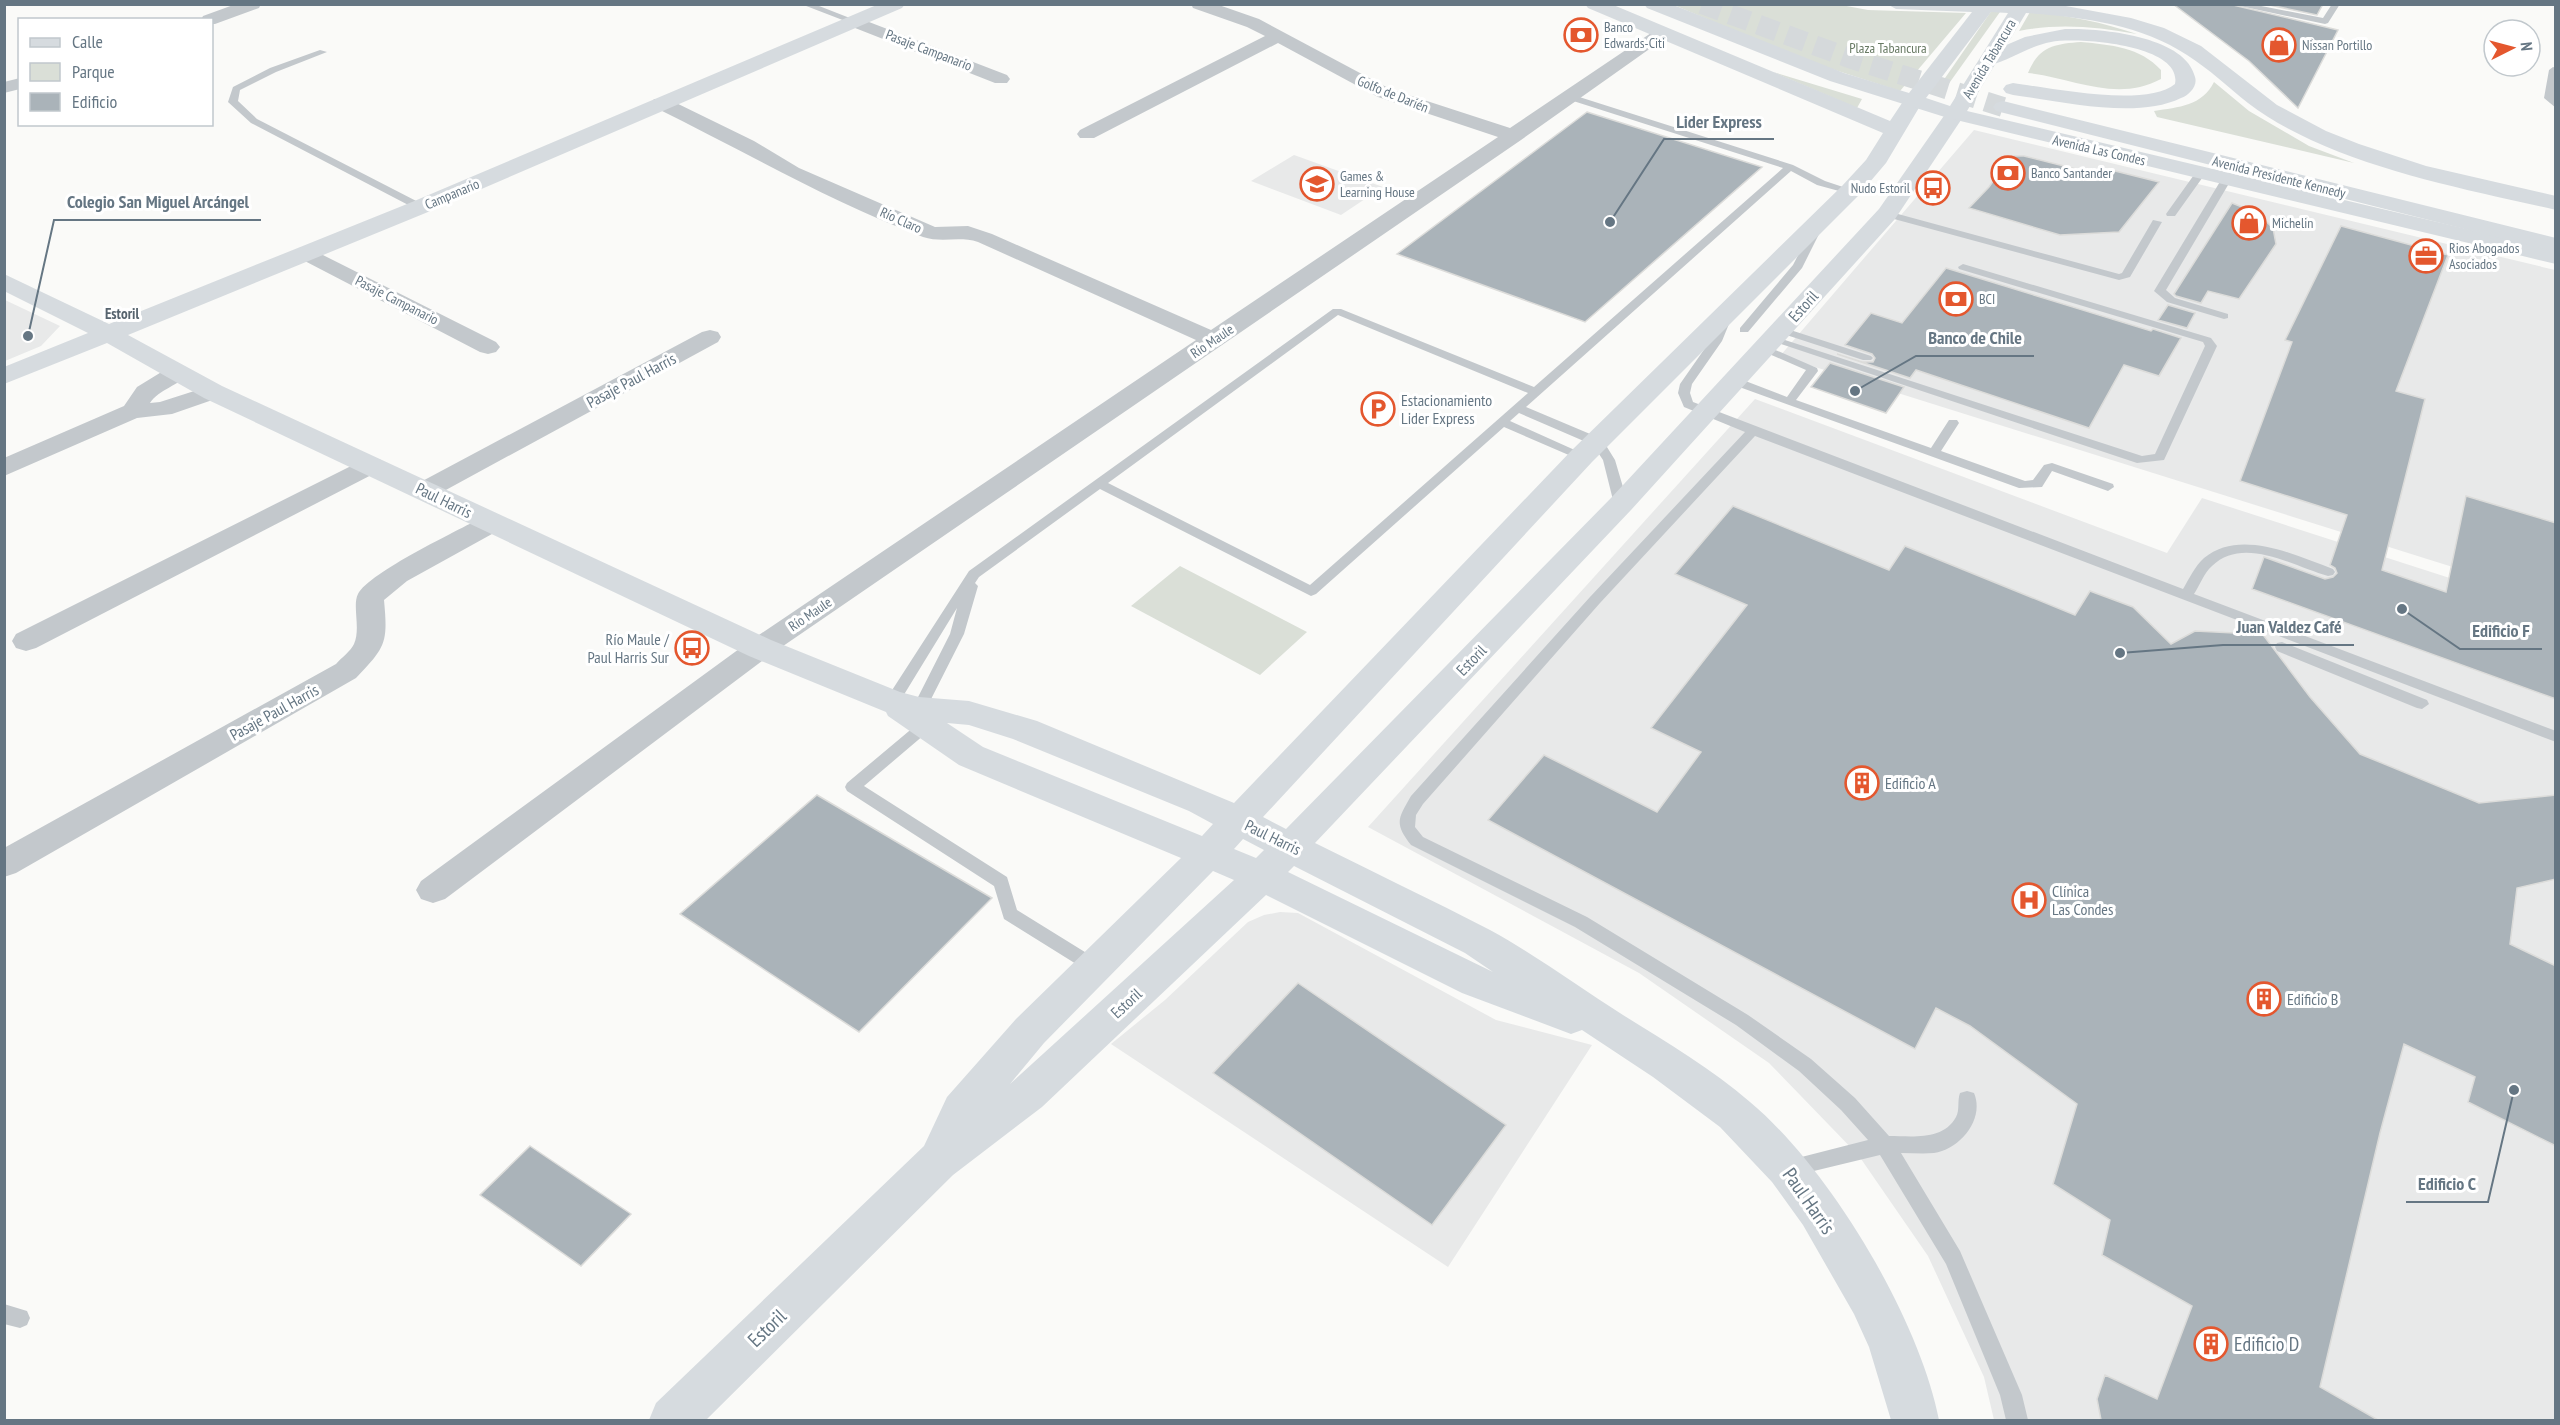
<svg xmlns="http://www.w3.org/2000/svg" width="2560" height="1425" font-family="'PT Sans Narrow',sans-serif">
	<style>
		.built { fill: #e8e9e9 }
		.green { fill: #dadfd7 }
		.building { fill: #aab3b9; stroke: #dcdcda; stroke-width: 1.5 }
		.lines { fill: none; stroke-linecap: round; stroke-linejoin: round }
		.highway-tunnel { stroke: #d5d9db; stroke-width: 20; stroke-dasharray: 20 10; stroke-linecap: butt }
		.lane { fill: #c3c8cc; fill-rule: evenodd }
		.street { fill: #c3c8cc; fill-rule: evenodd }
		.secondary { fill: #d6dbdf; fill-rule: evenodd }
		.primary { fill: #d6dbdf; fill-rule: evenodd }
		.highway { fill: #d6dbdf; fill-rule: evenodd }
		.labels { text-anchor: middle; stroke-width: 6; stroke-linejoin: round; paint-order: stroke }
		.far-poi-label { font-size: 14px; fill: #657683; stroke: #fff; text-anchor: start }
		.far-park-label { font-size: 14px; fill: #687a64; stroke: #fff }
		.far-street-label { font-size: 14px; fill: #657683; stroke: #fff }
		.far-neighbourhood-label { font-size: 15px; font-weight: bold; fill: #57646e; stroke: #fff }
		.street-label { font-size: 16px; fill: #657683; stroke: #fff }
		.poi-label { font-size: 16px; fill: #657683; stroke: #fff; text-anchor: start }
		.near-street-label { font-size: 20px; fill: #657683; stroke: #fff }
		.near-poi-label { font-size: 20px; fill: #657683; stroke: #fff; text-anchor: start }
		.leader { fill: none; stroke: #657683; stroke-width: 2 }
		.callout-dot { fill: #657683; stroke: #fff; stroke-width: 2 }
		.callout-label { font-size: 18px; text-anchor: middle; font-weight: bold; fill: #657683; stroke: #fff; stroke-width: 6; stroke-linejoin: round; paint-order: stroke }
	</style>
	<rect width="100%" height="100%" fill="#fafaf8"/>
	<!-- built -->
	<path class="built" d="M1974 130 2555 270V599L1780 356Z
		M1294 155 1383 187 1341 215 1251 181Z
		M4 300H5L60 326 41 346 5 361Z
		M1755 399 2167 553 2202 498 2555 612V1420H1994L1984 1377 1928 1256 1859 1156 1769 1063 1639 973 1368 827Z
		M1280 912 1298 913 1496 1020 1592 1045 1448 1267 1111 1044 1165 1000 1248 922 1264 915Z"/>
	<!-- green -->
	<path class="green" d="M1836 4 1868 10 1966 13 1900 91 1801 59 1674 5Z
		M1992 10 2000 12 1940 96 1934 94Z
		M2030 12C2068 15 2102 22 2137 34 2096 27 2060 23 2019 31Z
		M2081 42C2111 45 2140 47 2161 70V79C2116 103 2074 78 2028 73 2039 46 2055 44 2081 42Z
		M1773 72 1862 99 1857 108Z
		M2214 82 2249 111 2309 146 2354 163 2157 117 2154 111C2179 107 2202 106 2214 82Z
		M1180 566 1307 632 1260 675 1131 606Z"/>
	<!-- building -->
	<path class="building" d="M2173 4H2229L2338 30 2298 108 2249 61Z
		M2265 4H2323L2317 15Z
		M1587 112 1762 167 1585 322 1397 254Z
		M2011 156H2024L2108 177 2111 170 2159 182 2119 232 2060 235 1969 208 1989 187Z
		M2232 203 2257 213 2273 228 2276 244 2239 299 2208 291 2201 303 2176 296 2174 294Z
		M2341 226 2448 255 2396 391 2425 399 2382 570 2446 592 2466 496 2556 523V699L2252 589 2264 557 2325 579 2333 577 2337 573 2335 568 2330 565 2347 515 2240 481 2292 342 2285 340Z
		M1946 268 2151 331 2153 329 2181 338 2159 376 2124 365 2089 428 1916 370 1910 378 1837 354 1862 362H1873L1875 358 1872 354 1845 345 1871 313 1902 323Z
		M2168 305 2195 313 2187 328 2158 320Z
		M1830 363 1904 387 1886 413 1811 387Z
		M1733 506 1889 570 1905 546 2075 615 2090 591 2133 607 2171 644 2195 631 2234 633 2238 623 2261 632 2310 697 2360 754 2479 803 2556 795V879L2517 888 2510 944 2556 966V1146L2468 1102 2475 1077 2404 1044 2380 1133 2320 1387 2378 1420H2101L2097 1399 2105 1375 2157 1399 2192 1306 2102 1255 2110 1220 2053 1184 2077 1104 1970 1026 1936 1008 1915 1049 1488 820 1544 755 1657 812 1701 752 1651 728 1747 605 1675 574Z
		M817 795 992 898 859 1032 680 914Z
		M1298 983 1506 1125 1432 1225 1213 1073Z
		M530 1146 631 1214 581 1266 480 1195Z"/>
	<g class="lines">
		<!-- highway-tunnel -->
		<path class="highway-tunnel" d="M1702 4 1852 59 2003 107"/>
		<!-- lane -->
		<path class="lane" d="M801 4H814L860 22 853 24Z
			M2231 4H2251L2323 18 2332 4H2340L2328 23 2325 24Z
			M320 50 327 52 276 72 240 90 238 101 257 119 424 205V209H416L251 123 228 102 233 87 270 68Z
			M2553 67 2556 68 2554 97 2556 108 2544 98 2549 70Z
			M1567 95H1573L1793 165 1825 181 1855 191 1850 194 1817 185 1791 171 1526 407 1602 439 1615 460 1628 504 1626 507H1616L1614 504 1603 460 1593 445 1519 413 1510 421 1588 456 1582 460 1578 459 1504 427 1316 594 1311 596 1100 489 979 577 975 583 978 586 964 634 924 713H914L912 709 950 634 957 608 897 706H887L885 702 887 698 969 571 1333 309H1341L1534 387 1783 168 1567 99ZM1338 315 1528 393 1310 585 1108 483Z
			M2196 172 2205 174 2175 216H2167L2166 214Z
			M2226 177 2231 180 2166 290 2175 298 2228 314V318L2224 319 2167 302 2154 291 2221 180Z
			M1887 211 2119 274 2122 273 2153 220 2162 222 2130 277 2119 280 1883 216V212Z
			M1817 225 1822 228 1802 268 1748 332H1740V328L1793 265 1812 228Z
			M1963 264 2211 338 2217 346 2164 460 2137 463 1766 339 1772 336 1776 337 2142 456 2155 454 2205 346 2203 342 1959 269 1958 267Z
			M1725 316 1731 319 1722 341 1692 384 1690 393 1693 402 2183 589C2189 579 2195 566 2204 558 2240 528 2295 555 2333 569L2335 572 2333 575 2328 576C2294 567 2244 535 2212 566 2204 573 2200 585 2194 594L2556 731V742L1755 436 1600 603 1423 804 1416 815 1415 827 1423 837 1587 917 1748 1015 1811 1059 1855 1098 1889 1136C1912 1136 1943 1141 1956 1117 1960 1110 1957 1101 1960 1093L1967 1091 1974 1093C1985 1119 1960 1149 1934 1153 1923 1154 1912 1153 1901 1153L1960 1251 2022 1395 2028 1420H2006L2000 1395 1946 1264 1880 1155 1789 1177 1782 1174 1779 1168 1782 1162 1868 1140 1841 1110 1799 1071 1736 1025 1575 927 1411 845C1394 823 1398 819 1411 796L1590 597 1745 432 1684 407 1678 393 1680 384 1710 341 1719 319Z
			M1781 327 1871 356 1873 358 1871 360H1863L1777 332 1775 330Z
			M1764 345 1817 368 1818 371 1796 400 1931 448 1949 420H1957L1959 423 1941 451 2025 481 2033 480 2044 465 2052 463 2113 484 2114 487 2108 491 2052 471 2042 487 2019 488 1731 384 1729 381 1735 377 1787 397 1806 370 1760 350 1758 348Z
			M2282 642 2427 700 2429 704 2422 709 2417 708 2277 651 2275 647 2277 643Z
			M926 720 931 721 934 725 931 729 864 786 1007 877 1017 910 1101 962 1104 967 1101 972 1095 974 1089 972 1004 919 994 886 847 791 845 787 847 783 921 721Z
			M4 1304 27 1311 30 1318 27 1325 20 1328 4 1324Z"/>
		<!-- street -->
		<path class="street" d="M236 4H261L259 8 215 24H212V20H201L203 16Z
			M1191 4H1216L1259 19 1390 89 1510 128 1657 29H1669L1672 33 1521 140 770 655 445 899 433 903 421 899 416 890 421 881 750 641 1196 340 978 242C960 236 941 243 923 237 830 202 744 151 654 107L652 103 654 99H668L754 141 799 168 935 227 968 226 992 234 1211 330 1498 137 1378 97 1278 43 1094 138H1080L1077 134 1080 130 1265 36 1247 27 1193 8Z
			M856 17 1007 75 1010 79 1007 83H995L850 26 848 22 850 18Z
			M20 78V89L4 93V82Z
			M307 247 496 342 500 347 496 352 488 354 480 352 299 258 296 253 299 248Z
			M710 330 718 332 721 337 718 342 433 497 424 499 415 497 411 491 415 485 702 332Z
			M176 366 184 368 188 373C179 386 159 389 150 403L160 402 213 385 221 387 225 392 221 397 172 414 137 418 4 476V458L124 406 137 387 168 368Z
			M372 457 381 460 385 465 381 470 36 648 26 651 16 648 12 641 16 634 363 460Z
			M492 515 501 517 505 523 501 529 407 581 384 600C388 643 386 647 356 678L16 873 4 877V848L336 664C341 658 351 651 354 644 361 629 352 605 358 594 370 572 457 531 483 517Z"/>
		<!-- secondary -->
		<path class="secondary" d="M879 4H905L902 8 428 212 128 335 222 386 771 640 900 692 919 697 969 701 1037 721 1234 803 1572 450 1842 186 1866 160 1883 133 1588 8 1585 4H1611L1890 121 1906 97H1920L1923 101 1886 163 1858 196 1592 462 1263 817 1286 829 1611 498 1879 209 1948 110 1955 108 1962 110 1965 114 1895 219 1631 510 1315 843C1373 872 1432 900 1490 930 1536 955 1579 987 1623 1015 1666 1042 1712 1069 1750 1102 1830 1169 1919 1318 1939 1420H1891L1869 1347 1854 1314 1803 1225 1772 1182 1720 1127 1653 1077 1582 1030 1571 1034 1462 993 1266 895 1042 1107 953 1175 706 1420H649L656 1403 924 1146 947 1097 1016 1019 1181 858 959 765 888 716 886 712 749 656 204 398 107 343 4 384V367L88 333 4 291V274L109 324 412 202ZM947 723 969 725 1013 739 1189 811 1213 824 1202 836 983 747ZM1243 839 1264 850 1256 858 1234 849ZM1294 866 1465 953 1493 972 1288 872ZM1213 871 1234 880 1010 1084 1044 1043Z"/>
		<!-- primary -->
		<path class="primary" d="M1644 4H1671L1844 73 1909 93 1972 12 1896 9 1887 4H2055L2131 18 2164 28 2201 46 2277 105 2326 131 2359 144 2426 166 2556 196V210C2473 191 2388 175 2311 140 2288 129 2267 118 2248 103 2228 87 2209 69 2187 55 2140 24 2081 17 2026 13L1967 111 2556 250V264L1948 118 1830 81 1647 8ZM1991 12 2008 13 1950 106 1926 98Z"/>
		<!-- highway -->
		<path class="highway" d="M2065 29C2100 28 2186 36 2195 77 2198 86 2189 95 2181 98 2136 120 2061 101 2013 95L2006 93 2003 89 2006 85 2013 83C2050 88 2146 108 2175 84 2183 44 2076 37 2051 42 2029 46 2011 60 1990 65L1983 63 1980 59 1983 55 2025 37Z
			M2003 101 2556 238V252L1996 111 1993 107 1996 103Z"/>
	</g>
	<!-- icons -->
	<defs>
		<symbol id="bank-ring" viewBox="-11 -11 22 22"><circle r="9.5" fill="#fff" stroke="#e4572e" stroke-width="1.5"/><path d="M-6-4H6V4H-6ZM0-2.3a2.3 2.3 0 1 0 0 4.6a2.3 2.3 0 1 0 0-4.6Z" fill="#e4572e"/></symbol>
		<symbol id="shop-ring" viewBox="-11 -11 22 22"><circle r="9.5" fill="#fff" stroke="#e4572e" stroke-width="1.5"/><path d="M-5-2.5h2.3a2.7 3.5 0 0 1 5.4 0H5L5.5 6h-11ZM-1.5-2.5h3a1.5 2.3 0 0 0-3 0Z" fill="#e4572e"/></symbol>
		<symbol id="school-ring" viewBox="-11 -11 22 22"><circle r="9.5" fill="#fff" stroke="#e4572e" stroke-width="1.5"/><path d="M0-5L7-2L0 1L-7-2ZM-4 1L0 2.5L4 1V4Q0 6-4 4Z" fill="#e4572e"/></symbol>
		<symbol id="bus-ring" viewBox="-11 -11 22 22"><circle r="9.5" fill="#fff" stroke="#e4572e" stroke-width="1.5"/><path d="M-5-6H5V4H4V6H2V4H-2V6H-4V4H-5ZM-3.5-4V0h7V-4ZM-3.5 1.2v1.5H-2V1.2ZM2 1.2v1.5H3.5V1.2Z" fill="#e4572e"/></symbol>
		<symbol id="office-ring" viewBox="-11 -11 22 22"><circle r="9.5" fill="#fff" stroke="#e4572e" stroke-width="1.5"/><path d="M-6-3h4V-5.5h4V-3h4V5H-6ZM-1-4.5V-3h2v-1.5ZM-6 0V1H6V0Z" fill="#e4572e"/></symbol>
		<symbol id="parking-ring" viewBox="-11 -11 22 22"><circle r="9.5" fill="#fff" stroke="#e4572e" stroke-width="1.5"/><path d="M-3.5-5.5H1a3.5 3.5 0 0 1 0 7H-1V5.5H-3.5ZM-1-3.4V-.6H.8a1.4 1.4 0 0 0 0-2.8Z" fill="#e4572e"/></symbol>
		<symbol id="building-ring" viewBox="-11 -11 22 22"><circle r="9.5" fill="#fff" stroke="#e4572e" stroke-width="1.5"/><path d="M-4-6H4V6H1V3H-1V6H-4ZM-2.5-4.3h1.7v1.8h-1.7ZM.8-4.3h1.7v1.8H.8ZM-2.5-1h1.7V.8h-1.7ZM.8-1h1.7V.8H.8Z" fill="#e4572e"/></symbol>
		<symbol id="hospital-ring" viewBox="-11 -11 22 22"><circle r="9.5" fill="#fff" stroke="#e4572e" stroke-width="1.5"/><path d="M-5-5h3v3.5h4V-5h3V5h-3V1.5h-4V5h-3Z" fill="#e4572e"/></symbol>
	</defs>
	<g fill-rule="evenodd">
		<use href="#bank-ring" x="1562" y="16" width="38" height="38"/>
		<use href="#shop-ring" x="2260" y="26" width="38" height="38"/>
		<use href="#bank-ring" x="1989" y="154" width="38" height="38"/>
		<use href="#school-ring" x="1298" y="165" width="38" height="38"/>
		<use href="#bus-ring" x="1914" y="169" width="38" height="38"/>
		<use href="#shop-ring" x="2230" y="204" width="38" height="38"/>
		<use href="#office-ring" x="2407" y="237" width="38" height="38"/>
		<use href="#bank-ring" x="1937" y="280" width="38" height="38"/>
		<use href="#parking-ring" x="1359" y="390" width="38" height="38"/>
		<use href="#bus-ring" x="673" y="629" width="38" height="38"/>
		<use href="#building-ring" x="1843" y="764" width="38" height="38"/>
		<use href="#hospital-ring" x="2010" y="881" width="38" height="38"/>
		<use href="#building-ring" x="2245" y="980" width="38" height="38"/>
		<use href="#building-ring" x="2192" y="1325" width="38" height="38"/>
	</g>
	<g class="labels">
		<!-- far-poi labels -->
		<g class="far-poi-label">
			<text x="1604" y="32">Banco<tspan x="1604" dy="16">Edwards-Citi</tspan></text>
			<text x="2302" y="50">Nissan Portillo</text>
			<text x="2031" y="178">Banco Santander</text>
			<text x="1340" y="181">Games &amp;<tspan x="1340" dy="16">Learning House</tspan></text>
			<text x="1910" y="193" text-anchor="end">Nudo Estoril</text>
			<text x="2272" y="228">Michelin</text>
			<text x="2449" y="253">Rios Abogados<tspan x="2449" dy="16">Asociados</tspan></text>
			<text x="1979" y="304">BCI</text>
		</g>
		<!-- far-park labels -->
		<g class="far-park-label">
			<text x="1888" y="53">Plaza Tabancura</text>
		</g>
		<!-- far-street labels -->
		<g class="far-street-label">
			<text transform="translate(929 50) rotate(21)" y="5">Pasaje Campanario</text>
			<text transform="translate(1989 59) rotate(-59)" y="5">Avenida Tabancura</text>
			<text transform="translate(1393 94) rotate(22)" y="5">Golfo de Darién</text>
			<text transform="translate(2099 150) rotate(13)" y="5">Avenida Las Condes</text>
			<text transform="translate(2279 177) rotate(14)" y="5">Avenida Presidente Kennedy</text>
			<text transform="translate(452 194) rotate(-23)" y="5">Campanario</text>
			<text transform="translate(901 220) rotate(24)" y="5">Río Claro</text>
			<text transform="translate(397 300) rotate(27)" y="5">Pasaje Campanario</text>
			<text transform="translate(1212 341) rotate(-34)" y="5">Río Maule</text>
			<text transform="translate(810 614) rotate(-34)" y="5">Río Maule</text>
		</g>
		<!-- far-neighbourhood labels -->
		<g class="far-neighbourhood-label">
			<text x="122" y="319">Estoril</text>
		</g>
		<!-- street labels -->
		<g class="street-label">
			<text transform="translate(1803 306) rotate(-48)" y="6">Estoril</text>
			<text transform="translate(631 380) rotate(-28)" y="6">Pasaje Paul Harris</text>
			<text transform="translate(444 500) rotate(26)" y="6">Paul Harris</text>
			<text transform="translate(1471 660) rotate(-46)" y="6">Estoril</text>
			<text transform="translate(274 712) rotate(-29)" y="6">Pasaje Paul Harris</text>
			<text transform="translate(1273 837) rotate(26)" y="6">Paul Harris</text>
			<text transform="translate(1126 1003) rotate(-43)" y="6">Estoril</text>
		</g>
		<!-- poi labels -->
		<g class="poi-label">
			<text x="1401" y="406">Estacionamiento<tspan x="1401" dy="18">Lider Express</tspan></text>
			<text x="669" y="645" text-anchor="end">Río Maule /<tspan x="669" dy="18">Paul Harris Sur</tspan></text>
			<text x="1885" y="789">Edificio A</text>
			<text x="2052" y="897">Clínica<tspan x="2052" dy="18">Las Condes</tspan></text>
			<text x="2287" y="1005">Edificio B</text>
		</g>
		<!-- near-street labels -->
		<g class="near-street-label">
			<text transform="translate(1809 1201) rotate(55)" y="7">Paul Harris</text>
			<text transform="translate(767 1328) rotate(-44)" y="7">Estoril</text>
		</g>
		<!-- near-poi labels -->
		<g class="near-poi-label">
			<text x="2234" y="1351">Edificio D</text>
		</g>
	</g>
	<!-- callouts -->
	<path class="leader" d="M1610 222L1664 139H1774M28 336L54 220H261M1855 391L1916 356H2034M2120 653L2223 645H2354M2402 609L2460 649H2542M2514 1090L2488 1202H2406"/>
	<g class="callout-dot">
		<circle cx="1610" cy="222" r="6"/>
		<circle cx="28" cy="336" r="6"/>
		<circle cx="1855" cy="391" r="6"/>
		<circle cx="2120" cy="653" r="6"/>
		<circle cx="2402" cy="609" r="6"/>
		<circle cx="2514" cy="1090" r="6"/>
	</g>
	<g class="callout-label">
		<text x="1719" y="128">Lider Express</text>
		<text x="158" y="208">Colegio San Miguel Arcángel</text>
		<text x="1975" y="344">Banco de Chile</text>
		<text x="2289" y="633">Juan Valdez Café</text>
		<text x="2501" y="637">Edificio F</text>
		<text x="2447" y="1190">Edificio C</text>
	</g>
	<!-- border -->
	<rect width="2560" height="1425" fill="none" stroke="#657683" stroke-width="12"/>
	<!-- legend -->
	<rect x="18" y="18" width="195" height="108" fill="#ffffff" stroke="#c1c8cd" stroke-width="1.5"/>
	<rect x="30" y="38" width="30" height="9" fill="#d6dbdf" stroke="#c1c8cd" stroke-width="1.5"/>
	<text x="72" y="48" font-size="18" fill="#657683">Calle</text>
	<rect x="30" y="63" width="30" height="18" fill="#dadfd7" stroke="#c1c8cd" stroke-width="1.5"/>
	<text x="72" y="78" font-size="18" fill="#657683">Parque</text>
	<rect x="30" y="93" width="30" height="18" fill="#aab3b9" stroke="#c1c8cd" stroke-width="1.5"/>
	<text x="72" y="108" font-size="18" fill="#657683">Edificio</text>
	<!-- north arrow -->
	<g transform="translate(2512 48) rotate(84)"><circle r="28" fill="#ffffff" stroke="#c1c8cd" stroke-width="1.5"/>
	<path d="M0-4.5L10 22L0 15L-10 22Z" fill="#e4572e"/>
	<text y="-9" font-size="16" font-weight="bold" text-anchor="middle" fill="#657683">N</text>
	</g>
</svg>
